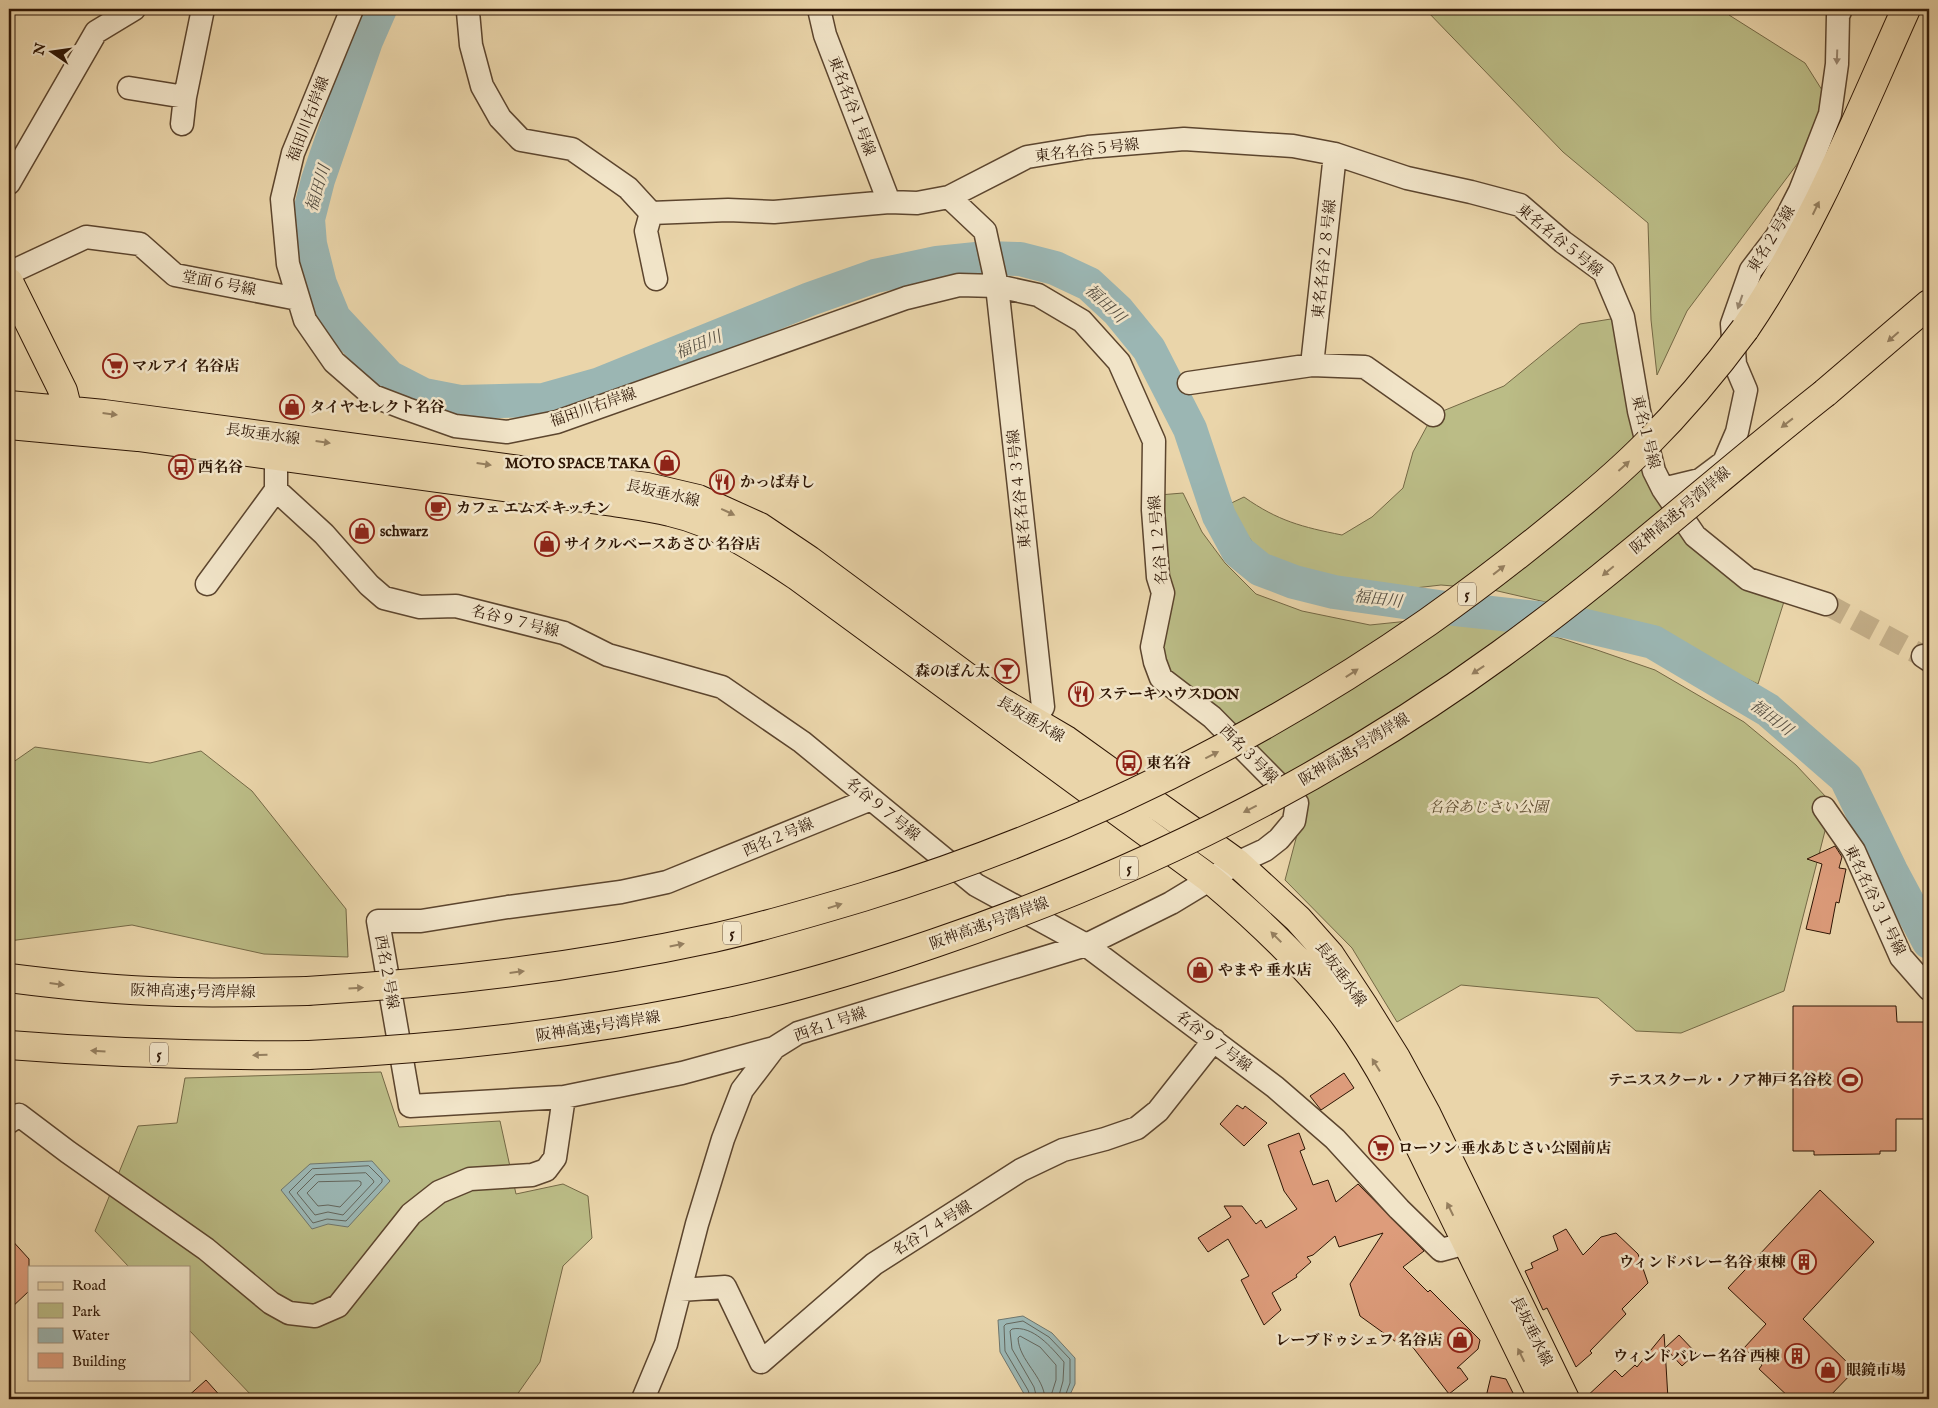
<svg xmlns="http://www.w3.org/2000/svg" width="1938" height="1408" font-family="'IM FELL English','Noto Serif JP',serif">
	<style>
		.green { fill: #bbbc86; stroke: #746845 }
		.water { fill: #9bb6b3; stroke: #6f766d }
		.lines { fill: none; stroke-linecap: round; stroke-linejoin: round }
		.shore { stroke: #64665c; stroke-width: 1 }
		.river { stroke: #9bb6b3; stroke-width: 34 }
		.building { fill: #dd9c7b; stroke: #2d1504 }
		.minor-tunnel { stroke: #c4af89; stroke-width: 22; stroke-dasharray: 22 11; stroke-linecap: butt }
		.minor-casing { stroke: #5c452e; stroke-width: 25 }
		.major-casing { stroke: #2d1504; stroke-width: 30 }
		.highway-casing { stroke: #2d1504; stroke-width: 30 }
		.minor { stroke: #f1e4c8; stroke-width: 22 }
		.major { stroke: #ead5aa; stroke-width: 28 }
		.highway { stroke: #ead5aa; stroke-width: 28 }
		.highway-bridge-casing { stroke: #2d1504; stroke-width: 30; stroke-linecap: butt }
		.highway-bridge { stroke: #ead5aa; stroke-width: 28 }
		.oneway { fill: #998770 }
		.oneway2 { fill: #957f5f }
		.labels { text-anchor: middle; stroke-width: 5; stroke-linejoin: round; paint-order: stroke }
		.shield { fill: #f1e4c8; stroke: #68533f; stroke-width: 1 }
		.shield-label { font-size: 14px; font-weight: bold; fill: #2d1504 }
		.street-label { font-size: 15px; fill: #2d1504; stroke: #f1e4c8 }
		.poi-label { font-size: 15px; font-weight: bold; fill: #2d1504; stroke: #f1e4c8; text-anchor: start }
		.park-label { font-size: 15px; font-style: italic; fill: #58472b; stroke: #f1e4c8 }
		.water-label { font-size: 16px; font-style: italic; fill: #544d41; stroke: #f1e4c8 }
	</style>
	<rect width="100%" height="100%" fill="#ead5aa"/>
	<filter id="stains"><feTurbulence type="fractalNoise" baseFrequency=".004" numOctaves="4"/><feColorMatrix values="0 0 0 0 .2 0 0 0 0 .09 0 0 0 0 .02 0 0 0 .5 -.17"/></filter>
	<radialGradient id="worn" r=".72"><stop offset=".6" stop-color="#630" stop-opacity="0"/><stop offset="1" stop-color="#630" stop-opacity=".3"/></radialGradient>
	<!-- green -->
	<path class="green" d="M1425 9H1730L1729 15 1805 63 1822 90 1818 118 1810 147 1687 311 1657 375 1651 320 1648 223 1563 152Z
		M1623 317 1639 411 1695 536 1787 592 1758 684 1637 626 1606 616 1489 589 1441 585 1406 589 1344 584 1298 575 1268 560 1223 507 1244 497C1278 521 1302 527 1342 535L1372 517 1403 488 1413 452 1433 415 1504 386 1580 324Z
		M1183 493 1202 532 1225 563 1256 594 1302 611 1370 625 1428 619 1493 624 1556 637 1597 650 1655 670 1744 722 1796 765 1842 814 1826 827 1784 991 1681 1033 1636 1031 1598 998 1461 985 1397 1022 1352 948 1285 880 1307 797 1219 709 1164 666 1159 649V495Z
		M35 747 150 763 201 751 252 791 346 909 348 957 264 954 132 925 9 941V765Z
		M381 1072 399 1127 500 1121 516 1194 563 1184 588 1196 592 1238 563 1266 540 1362 514 1399H251L253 1397 189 1330V1267H129L95 1231 138 1126 177 1123 185 1078Z"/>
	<!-- water -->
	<path class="water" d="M372 1161 390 1181 348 1227 328 1224 312 1229 281 1190 310 1164Z
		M1023 1316 1052 1333 1075 1358V1384L1068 1399H1027L1000 1352 998 1320Z"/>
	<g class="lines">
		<!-- shore -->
		<path class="shore" d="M369 1166 382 1179V1182L346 1221 327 1219 313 1223 289 1192 312 1169Z
			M366 1173 373 1180 374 1182 343 1215 328 1212 315 1215 297 1193 315 1175Z
			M359 1181 361 1182V1185L340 1207 328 1205 318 1206 307 1193 318 1182Z
			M1031 1399 1028 1390 1005 1351 1004 1326 1006 1324 1023 1321 1049 1337 1070 1359V1383L1064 1399
			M1037 1399 1034 1387 1012 1349 1010 1331 1012 1329C1033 1325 1051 1347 1064 1362L1063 1381 1058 1399
			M1045 1399C1044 1376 1019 1361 1018 1338L1020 1336 1040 1347 1056 1365V1380L1050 1399"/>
		<!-- river -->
		<path class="river" d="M380 9 366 41 318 180 308 219 310 244 320 284 334 318 389 377 424 395 460 402 543 400 600 384 810 299 875 276 937 263 986 258 1020 259 1055 268 1089 284 1118 311 1149 349 1190 429 1219 516 1238 551 1260 569 1294 582 1334 592 1446 608 1565 621 1653 642 1768 710 1846 778 1891 871 1929 942"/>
	</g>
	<!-- building -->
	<path class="building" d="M1835 846 1842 857 1839 868 1846 869 1839 903 1836 902 1830 934 1806 929 1822 864 1807 859Z
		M1793 1006H1896L1897 1022H1928L1929 1119H1896V1151H1880V1154L1814 1155V1151H1793Z
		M1344 1073 1354 1088 1321 1110 1310 1096Z
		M1237 1105 1243 1109 1245 1106 1267 1123 1244 1146 1220 1124Z
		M1299 1133 1305 1149 1300 1151 1313 1185 1328 1180 1336 1202 1358 1184 1424 1251 1403 1267 1428 1292 1430 1290 1480 1340 1478 1349 1457 1368H1460L1468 1379 1449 1394 1408 1341 1403 1347 1360 1316 1350 1284 1383 1233 1339 1247 1335 1236 1313 1255 1307 1257 1311 1262 1296 1275 1297 1277 1272 1293 1281 1310 1264 1325 1241 1280 1249 1276 1228 1239 1208 1252 1198 1238 1231 1217 1224 1206H1242L1256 1224 1261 1220 1266 1228 1297 1209 1284 1191 1268 1145Z
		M1820 1190 1874 1242 1803 1319 1855 1370 1827 1399H1791L1759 1369 1762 1365 1744 1348 1766 1324 1728 1288Z
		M1566 1229 1583 1255 1601 1237 1616 1233 1638 1254 1648 1283 1622 1309 1626 1314 1590 1351 1592 1353 1576 1367 1547 1308 1543 1310 1525 1271 1533 1268 1531 1263 1558 1250 1553 1236Z
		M9 1237 29 1259V1291L9 1310Z
		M1664 1334 1665 1348 1679 1335 1696 1353 1682 1366 1665 1348 1668 1399H1584L1615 1370 1622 1377 1635 1365 1637 1367Z
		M1491 1376 1506 1379 1516 1399H1495L1486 1397Z
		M206 1380 223 1399H185Z"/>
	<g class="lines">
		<!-- minor-tunnel -->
		<path class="minor-tunnel" d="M1826 604 1923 656"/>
		<defs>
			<path id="minor" d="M352 9 293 153 282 199 288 264 305 320 334 362 373 396 407 409 455 426 507 432 557 422 906 298 959 285 997 286 1038 295 1082 321 1119 362 1154 441 1153 510 1158 577 1163 593 1152 647 1155 662 1161 678 1212 717 1297 803 1294 821 1279 839 1265 850 1237 863 1171 903 1086 945 798 1033 774 1048 742 1090 723 1139 697 1224 666 1344 643 1399
				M470 9 468 12 471 45 482 86 500 118 521 140 572 149 628 188 651 213 728 210 774 212 889 202 917 203 949 197 1027 157 1088 147 1184 139 1293 146 1335 154 1407 178 1471 192 1520 205 1563 242 1604 272 1623 317 1639 411 1654 471 1663 489 1695 536 1748 579 1826 604
				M819 9 825 35 889 202
				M129 88 185 97
				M182 124 185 97 203 9
				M9 183 96 32 134 9
				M949 197 985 231 997 286 1043 707 1026 734
				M651 213 646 231 656 279
				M9 273 86 237 140 244 175 275 298 299
				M1312 365 1335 154
				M1189 383 1312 365 1365 367 1433 415
				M281 439 276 456V490L324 534 369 585 384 598 420 607 456 606 564 633 608 655 722 687 802 742 976 885 1086 945 1275 1087 1335 1139 1399 1209 1441 1250 1467 1243 1482 1236
				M1663 489 1700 480 1724 462 1737 432 1746 390 1735 364 1732 324 1751 270 1777 236 1800 191 1830 114 1837 64 1838 16 1841 9
				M207 584 276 490
				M1923 656 1929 660
				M1824 808 1854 851 1901 957 1929 989
				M774 1048 682 1073 564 1097 410 1106 378 921H421L508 907 621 892 667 882 871 799
				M9 1122 19 1115 68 1152 206 1249 271 1303 289 1313 315 1316 338 1306 411 1214 439 1192 470 1179 532 1175 546 1170 555 1158 564 1097
				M680 1290 725 1287 761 1362 874 1264 1021 1170 1063 1150 1105 1139 1137 1128 1158 1111 1214 1040"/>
			<path id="major" d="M9 282 63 391 68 411V428
				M9 405 104 414 647 487 698 499 760 527 809 560 998 700 1066 740 1237 863 1298 919 1330 955 1363 1005 1396 1058 1427 1115 1565 1399
				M9 425 138 437 613 502C632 505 651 507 670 512 718 523 758 550 797 576L1210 879C1260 921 1308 966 1347 1019 1385 1071 1412 1131 1440 1188 1474 1258 1509 1329 1543 1399"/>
			<path id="highway" d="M1745 329C1813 229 1857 118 1906 9
				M1825 393 1929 304
				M9 978C56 984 103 989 150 991 202 994 255 992 307 991
				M9 1045C109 1053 209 1056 309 1055"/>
		</defs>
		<!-- minor casing -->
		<use href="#minor" class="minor-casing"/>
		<!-- major casing -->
		<use href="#major" class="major-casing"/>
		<!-- highway casing -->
		<use href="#highway" class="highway-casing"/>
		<!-- minor -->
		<use href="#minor" class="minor"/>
		<!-- major -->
		<use href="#major" class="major"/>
		<!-- highway -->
		<use href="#highway" class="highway"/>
		<defs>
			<path id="highway-bridge" d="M307 991C444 983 579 967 713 938 763 927 813 912 863 897 1066 835 1253 744 1428 622 1479 586 1529 547 1577 507 1600 488 1623 468 1644 447 1681 410 1714 371 1745 329
				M309 1055C451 1048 591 1032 730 1002 800 987 868 966 935 943 1136 875 1329 779 1501 654 1613 573 1716 479 1825 393"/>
		</defs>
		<!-- highway-bridge casing -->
		<use href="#highway-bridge" class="highway-bridge-casing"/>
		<!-- highway-bridge -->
		<use href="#highway-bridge" class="highway-bridge"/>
	</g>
	<!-- one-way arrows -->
	<defs><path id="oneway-solid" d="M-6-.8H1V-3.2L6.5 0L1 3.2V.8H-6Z" transform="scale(1.25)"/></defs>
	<g class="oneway">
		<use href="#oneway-solid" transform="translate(1837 57) rotate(92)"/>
		<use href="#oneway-solid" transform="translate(1740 302) rotate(109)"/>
	</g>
	<g class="oneway2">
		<use href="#oneway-solid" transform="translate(1816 208) rotate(-64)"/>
		<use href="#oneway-solid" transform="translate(1893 337) rotate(139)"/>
		<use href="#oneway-solid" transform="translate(110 414) rotate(7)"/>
		<use href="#oneway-solid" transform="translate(1787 423) rotate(142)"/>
		<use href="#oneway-solid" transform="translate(323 442) rotate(8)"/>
		<use href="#oneway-solid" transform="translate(484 464) rotate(8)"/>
		<use href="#oneway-solid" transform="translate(1624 466) rotate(-42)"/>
		<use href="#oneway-solid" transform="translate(728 512) rotate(25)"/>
		<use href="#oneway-solid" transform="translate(1499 570) rotate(-38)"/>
		<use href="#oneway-solid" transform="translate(1608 571) rotate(140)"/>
		<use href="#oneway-solid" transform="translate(1478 670) rotate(146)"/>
		<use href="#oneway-solid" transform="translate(1352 673) rotate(-33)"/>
		<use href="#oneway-solid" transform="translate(1212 755) rotate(-27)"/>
		<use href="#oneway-solid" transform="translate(1250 809) rotate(153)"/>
		<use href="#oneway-solid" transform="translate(835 906) rotate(-17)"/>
		<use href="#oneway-solid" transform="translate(1276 937) rotate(-135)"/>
		<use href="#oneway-solid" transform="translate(677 945) rotate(-11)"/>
		<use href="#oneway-solid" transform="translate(517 972) rotate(-7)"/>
		<use href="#oneway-solid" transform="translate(57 984) rotate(7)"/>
		<use href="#oneway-solid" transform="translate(356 988) rotate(-3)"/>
		<use href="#oneway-solid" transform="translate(98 1051) rotate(-177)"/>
		<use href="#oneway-solid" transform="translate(260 1055) rotate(179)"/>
		<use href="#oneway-solid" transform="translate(1376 1065) rotate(-122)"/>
		<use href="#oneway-solid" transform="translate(1450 1209) rotate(-116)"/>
		<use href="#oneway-solid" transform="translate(1521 1355) rotate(-116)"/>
	</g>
	<!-- icons -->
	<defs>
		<symbol id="supermarket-ring" viewBox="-11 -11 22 22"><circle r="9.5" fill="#f1e4c8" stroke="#8f2418" stroke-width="1.5"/><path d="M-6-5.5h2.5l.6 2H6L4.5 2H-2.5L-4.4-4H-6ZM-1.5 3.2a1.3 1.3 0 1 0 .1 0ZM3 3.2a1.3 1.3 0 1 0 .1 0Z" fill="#8f2418"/></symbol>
		<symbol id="shop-ring" viewBox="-11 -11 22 22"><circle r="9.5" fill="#f1e4c8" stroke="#8f2418" stroke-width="1.5"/><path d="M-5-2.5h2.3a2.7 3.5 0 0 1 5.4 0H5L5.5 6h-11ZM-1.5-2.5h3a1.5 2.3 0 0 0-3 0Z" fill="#8f2418"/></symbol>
		<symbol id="bus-ring" viewBox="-11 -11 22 22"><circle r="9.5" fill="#f1e4c8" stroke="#8f2418" stroke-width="1.5"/><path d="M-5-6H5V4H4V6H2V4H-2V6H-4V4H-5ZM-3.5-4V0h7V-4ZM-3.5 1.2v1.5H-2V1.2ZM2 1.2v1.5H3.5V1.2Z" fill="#8f2418"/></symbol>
		<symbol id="restaurant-ring" viewBox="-11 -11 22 22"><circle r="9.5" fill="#f1e4c8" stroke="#8f2418" stroke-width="1.5"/><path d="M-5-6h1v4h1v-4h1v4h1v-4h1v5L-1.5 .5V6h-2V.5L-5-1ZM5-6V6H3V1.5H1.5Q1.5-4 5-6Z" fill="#8f2418"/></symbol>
		<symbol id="cafe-ring" viewBox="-11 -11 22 22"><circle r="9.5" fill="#f1e4c8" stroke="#8f2418" stroke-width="1.5"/><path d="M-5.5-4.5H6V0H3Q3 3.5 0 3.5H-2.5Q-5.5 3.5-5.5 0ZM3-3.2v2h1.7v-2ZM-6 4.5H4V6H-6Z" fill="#8f2418"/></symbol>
		<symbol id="bar-ring" viewBox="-11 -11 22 22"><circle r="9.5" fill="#f1e4c8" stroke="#8f2418" stroke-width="1.5"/><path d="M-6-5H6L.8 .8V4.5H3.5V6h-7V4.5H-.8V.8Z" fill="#8f2418"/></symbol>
		<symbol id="stadium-ring" viewBox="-11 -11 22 22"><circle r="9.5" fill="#f1e4c8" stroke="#8f2418" stroke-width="1.5"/><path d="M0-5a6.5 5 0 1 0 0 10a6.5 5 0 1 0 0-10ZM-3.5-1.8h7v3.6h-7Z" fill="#8f2418"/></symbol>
		<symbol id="building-ring" viewBox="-11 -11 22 22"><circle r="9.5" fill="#f1e4c8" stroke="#8f2418" stroke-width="1.5"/><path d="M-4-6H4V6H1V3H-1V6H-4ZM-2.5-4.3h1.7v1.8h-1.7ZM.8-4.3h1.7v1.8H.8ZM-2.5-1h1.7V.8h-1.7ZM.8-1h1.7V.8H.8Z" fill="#8f2418"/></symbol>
	</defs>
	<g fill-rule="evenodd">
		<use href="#supermarket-ring" x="101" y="352" width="28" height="28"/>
		<use href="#shop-ring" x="278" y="393" width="28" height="28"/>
		<use href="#shop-ring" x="653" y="449" width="28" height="28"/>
		<use href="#bus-ring" x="167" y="453" width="28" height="28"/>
		<use href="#restaurant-ring" x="708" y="468" width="28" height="28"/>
		<use href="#cafe-ring" x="424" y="494" width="28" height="28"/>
		<use href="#shop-ring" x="348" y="517" width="28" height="28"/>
		<use href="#shop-ring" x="533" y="530" width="28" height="28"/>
		<use href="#bar-ring" x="993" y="657" width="28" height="28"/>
		<use href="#restaurant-ring" x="1067" y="680" width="28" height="28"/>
		<use href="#bus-ring" x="1115" y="749" width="28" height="28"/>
		<use href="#shop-ring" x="1186" y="956" width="28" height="28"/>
		<use href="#stadium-ring" x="1836" y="1066" width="28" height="28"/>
		<use href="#supermarket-ring" x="1367" y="1134" width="28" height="28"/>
		<use href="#building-ring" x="1790" y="1248" width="28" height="28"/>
		<use href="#shop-ring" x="1446" y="1326" width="28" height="28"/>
		<use href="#building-ring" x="1783" y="1342" width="28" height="28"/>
		<use href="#shop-ring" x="1814" y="1356" width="28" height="28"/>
	</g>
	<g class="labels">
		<!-- shield labels -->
		<g class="shield">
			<rect x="1458" y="582.5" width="18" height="23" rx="4"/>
			<rect x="1120" y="856.5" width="18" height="23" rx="4"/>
			<rect x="723" y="921.5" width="18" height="23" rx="4"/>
			<rect x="150" y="1042.5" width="18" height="23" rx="4"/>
		</g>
		<g class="shield-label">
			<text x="1467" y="599">5</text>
			<text x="1129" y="873">5</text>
			<text x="732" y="938">5</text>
			<text x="159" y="1059">5</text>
		</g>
		<!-- street labels -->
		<g class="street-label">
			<text transform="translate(852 106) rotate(69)" y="5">東名名谷１号線</text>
			<text transform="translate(308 119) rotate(-69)" y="5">福田川右岸線</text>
			<text transform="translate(1087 150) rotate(-7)" y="5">東名名谷５号線</text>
			<text transform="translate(1771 239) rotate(-58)" y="5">東名２号線</text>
			<text transform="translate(1560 240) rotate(39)" y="5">東名名谷５号線</text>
			<text transform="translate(1324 259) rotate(-84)" y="5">東名名谷２８号線</text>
			<text transform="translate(219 283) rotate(11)" y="5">堂面６号線</text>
			<text transform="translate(593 407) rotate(-19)" y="5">福田川右岸線</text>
			<text transform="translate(1646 432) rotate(76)" y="5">東名１号線</text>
			<text transform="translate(263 434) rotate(8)" y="5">長坂垂水線</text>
			<text transform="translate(1019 489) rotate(-96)" y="5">東名名谷４３号線</text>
			<text transform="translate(663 493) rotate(13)" y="5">長坂垂水線</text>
			<text transform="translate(1680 510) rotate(-40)" y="5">阪神高速5号湾岸線</text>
			<text transform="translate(1158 540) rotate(-95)" y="5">名谷１２号線</text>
			<text transform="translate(515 621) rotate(14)" y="5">名谷９７号線</text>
			<text transform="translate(1031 719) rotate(31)" y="5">長坂垂水線</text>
			<text transform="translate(1354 749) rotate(-31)" y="5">阪神高速5号湾岸線</text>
			<text transform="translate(1249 754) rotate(45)" y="5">西名３号線</text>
			<text transform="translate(883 809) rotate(39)" y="5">名谷９７号線</text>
			<text transform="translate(778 837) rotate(-23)" y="5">西名２号線</text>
			<text transform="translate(1875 900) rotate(64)" y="5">東名名谷３１号線</text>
			<text transform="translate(989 923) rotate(-20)" y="5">阪神高速5号湾岸線</text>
			<text transform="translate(387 972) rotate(80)" y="5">西名２号線</text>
			<text transform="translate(1341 974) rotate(54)" y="5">長坂垂水線</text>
			<text transform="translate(193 991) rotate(1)" y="5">阪神高速5号湾岸線</text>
			<text transform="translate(830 1024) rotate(-19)" y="5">西名１号線</text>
			<text transform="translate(598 1026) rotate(-9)" y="5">阪神高速5号湾岸線</text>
			<text transform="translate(1214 1041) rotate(37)" y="5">名谷９７号線</text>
			<text transform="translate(932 1228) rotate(-32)" y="5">名谷７４号線</text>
			<text transform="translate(1532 1331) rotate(64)" y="5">長坂垂水線</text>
		</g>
		<!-- poi labels -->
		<g class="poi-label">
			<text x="132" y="371">マルアイ 名谷店</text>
			<text x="310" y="412">タイヤセレクト名谷</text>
			<text x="650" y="468" text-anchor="end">MOTO SPACE TAKA</text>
			<text x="198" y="472">西名谷</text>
			<text x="740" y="487">かっぱ寿し</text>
			<text x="456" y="513">カフェ エムズ キッチン</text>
			<text x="380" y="536">schwarz</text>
			<text x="564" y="549">サイクルベースあさひ 名谷店</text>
			<text x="990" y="676" text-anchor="end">森のぽん太</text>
			<text x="1098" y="699">ステーキハウスDON</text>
			<text x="1146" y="768">東名谷</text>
			<text x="1218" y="975">やまや 垂水店</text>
			<text x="1832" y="1085" text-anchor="end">テニススクール・ノア神戸名谷校</text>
			<text x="1398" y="1153">ローソン 垂水あじさい公園前店</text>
			<text x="1786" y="1267" text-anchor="end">ウィンドバレー名谷 東棟</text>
			<text x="1442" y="1345" text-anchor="end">レーブドゥシェフ 名谷店</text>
			<text x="1780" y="1361" text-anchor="end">ウィンドバレー名谷 西棟</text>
			<text x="1846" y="1375">眼鏡市場</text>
		</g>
		<!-- park labels -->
		<g class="park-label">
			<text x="1488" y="812">名谷あじさい公園</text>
		</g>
		<!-- water labels -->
		<g class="water-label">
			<text transform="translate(317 188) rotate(-73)" y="6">福田川</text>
			<text transform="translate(1106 303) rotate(43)" y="6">福田川</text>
			<text transform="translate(698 344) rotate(-22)" y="6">福田川</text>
			<text transform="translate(1378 598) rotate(7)" y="6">福田川</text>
			<text transform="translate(1772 717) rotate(37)" y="6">福田川</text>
		</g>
	</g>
	<!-- margin -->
	<rect width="1938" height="1408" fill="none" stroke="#ead5aa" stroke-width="30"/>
	<rect x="10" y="10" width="1918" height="1388" fill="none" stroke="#2d1504" stroke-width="2.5"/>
	<rect x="15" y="15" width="1908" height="1378" fill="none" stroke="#2d1504"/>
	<!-- legend -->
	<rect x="28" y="1266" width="162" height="115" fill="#f1e4c8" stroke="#a3917a"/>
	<rect x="38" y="1282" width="25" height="8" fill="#ead5aa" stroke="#a3917a"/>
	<text x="72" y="1290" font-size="15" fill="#2d1504">Road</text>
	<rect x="38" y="1303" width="25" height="15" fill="#bbbc86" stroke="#a3917a"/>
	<text x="72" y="1316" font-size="15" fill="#2d1504">Park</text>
	<rect x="38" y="1328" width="25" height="15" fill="#9bb6b3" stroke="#a3917a"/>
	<text x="72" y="1340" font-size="15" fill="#2d1504">Water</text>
	<rect x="38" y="1353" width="25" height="15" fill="#dd9c7b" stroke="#a3917a"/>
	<text x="72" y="1366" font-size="15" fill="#2d1504">Building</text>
	<!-- north arrow -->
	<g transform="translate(52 52) rotate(283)" stroke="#f1e4c8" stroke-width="4" paint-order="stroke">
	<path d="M0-4L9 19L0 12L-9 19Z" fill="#2d1504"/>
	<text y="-8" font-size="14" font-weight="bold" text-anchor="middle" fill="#2d1504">N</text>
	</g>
	<rect width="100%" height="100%" filter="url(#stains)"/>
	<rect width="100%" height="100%" fill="url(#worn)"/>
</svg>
